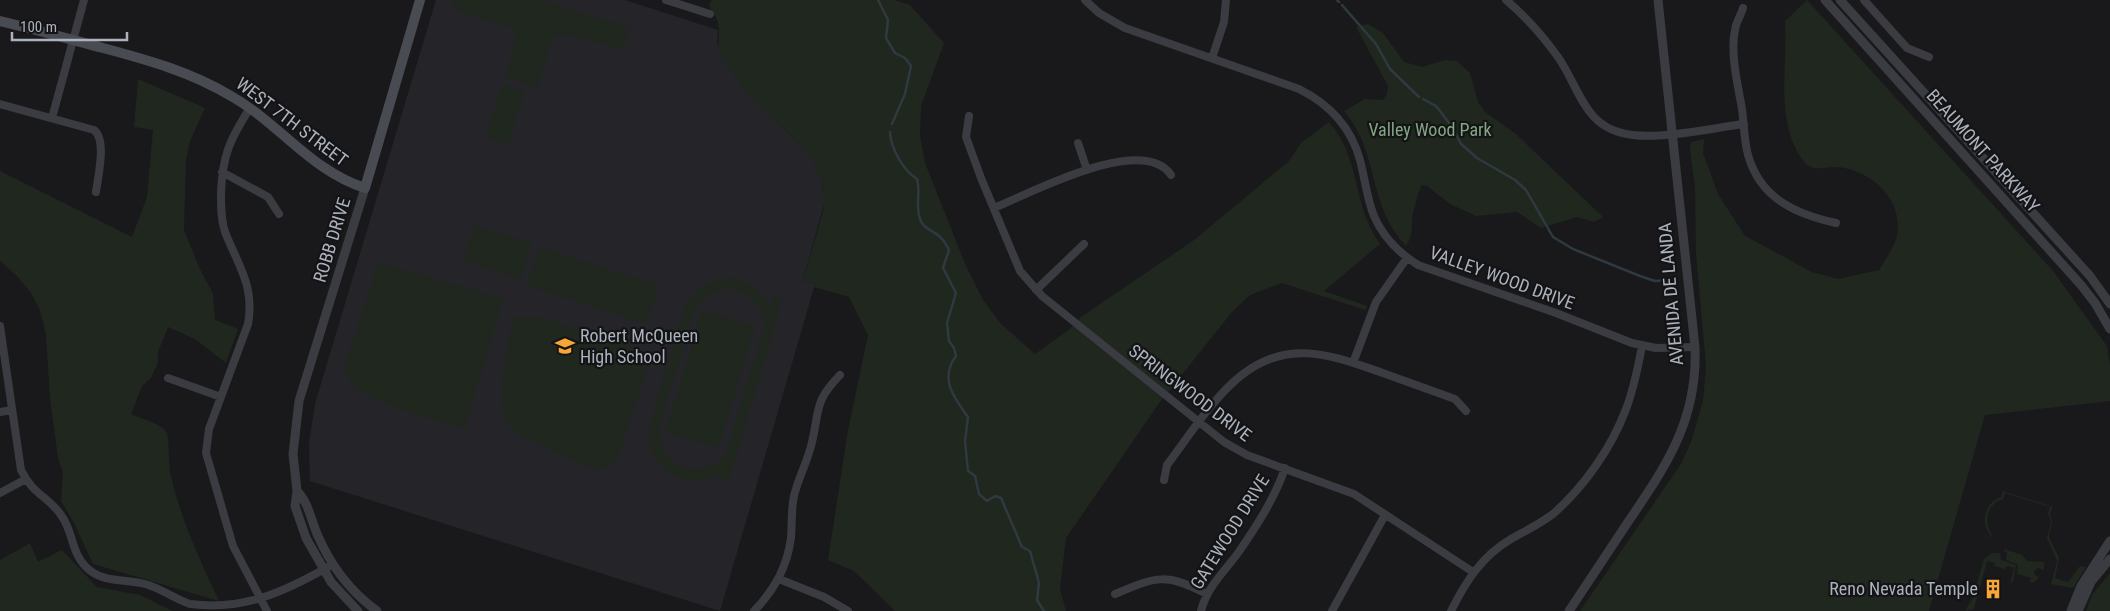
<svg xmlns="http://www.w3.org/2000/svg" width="2110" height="611" font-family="'Roboto Condensed',sans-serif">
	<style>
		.built { fill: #252529 }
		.green { fill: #1f271f; fill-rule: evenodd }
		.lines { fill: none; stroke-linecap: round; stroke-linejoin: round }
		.stream { stroke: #2f3a40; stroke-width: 2.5 }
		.minor { stroke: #3a3c41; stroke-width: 8 }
		.tertiary { stroke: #3a3c41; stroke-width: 9 }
		.secondary { stroke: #484b51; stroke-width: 10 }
		.labels { text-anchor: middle; stroke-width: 4.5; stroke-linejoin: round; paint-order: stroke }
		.street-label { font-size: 18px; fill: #abb2bb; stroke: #141417 }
		.park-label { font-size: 18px; fill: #83a782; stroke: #141417 }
		.poi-label { font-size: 18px; fill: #abb2bb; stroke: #141417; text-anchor: start }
	</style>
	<rect width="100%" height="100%" fill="#19191c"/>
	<!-- built -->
	<path class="built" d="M436 0H625L718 30 717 42 721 55 733 74 754 100 808 152 817 165 821 178 825 201 803 280 815 284 720 611 310 481 309 443 315 404Z"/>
	<!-- green -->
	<path class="green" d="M452 0H542L629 28 623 50 567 34 565 37 554 34 538 87 505 77 516 37 512 28 456 10 452 5Z
		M711 0H895L910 5 944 43 921 106 920 135 925 163 966 266 983 300 1001 324 1035 354 1070 329 1081 317 1194 240 1289 161 1301 143 1329 122C1362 160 1351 203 1380 244L1324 291 1367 306 1365 310 1282 283 1250 295 1232 312 1160 402 1066 538 1060 589 1066 611H895L854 571 828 560 848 430 868 335 849 297 814 287 815 284 803 280 823 212C832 159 785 134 754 100 742 87 730 72 722 57 715 45 721 35 718 23 717 17 712 11 709 6Z
		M1807 0 2053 271 2107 346 2110 365V401L1985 415 1929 611H1580L1681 464 1691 442 1703 401 1706 366 1696 253 1695 188 1690 149 1691 142 1704 139 1703 153 1718 194 1745 236 1812 272 1838 279 1879 270C1885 260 1894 247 1897 236 1904 199 1870 169 1836 167 1825 166 1813 173 1804 162 1774 122 1788 67 1785 21Z
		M1368 24 1383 33 1404 62 1422 67 1445 60 1457 61 1470 73 1478 102 1485 112 1516 134 1603 217 1594 222 1577 217 1541 228 1517 212 1476 216 1450 204 1427 186 1422 185C1419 189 1412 215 1412 219 1412 230 1412 237 1406 246 1366 203 1381 155 1344 111L1365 99 1383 100 1387 94 1388 86 1356 27Z
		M138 79 205 108 190 141 186 160 184 230 199 267 213 294 215 320 238 329 226 363 195 339 168 327 158 352V363L151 378 142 386 131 414C141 419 163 423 167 434 170 442 168 465 171 476 181 520 200 560 219 601L93 564 74 523 61 501 63 472 58 458 50 398 46 335 40 310 31 293 16 275 0 261V171L132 237 147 197 153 130 134 127Z
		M502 84 525 91 508 144 486 137Z
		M475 225 532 243 521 279 463 261Z
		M540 247 659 285 646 324 527 286Z
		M378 262 503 299 465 429C437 420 348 401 344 368Z
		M730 278C748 281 762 290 770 307L774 296 783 299 729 481 719 479 721 473C684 495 642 465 650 423L686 303C696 287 711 279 730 278ZM724 289C748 289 765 306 763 330L726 452C703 485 654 466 660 426L694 311 706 296Z
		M702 310 755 327 719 448 665 432Z
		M514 317 541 318 645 351 650 360 616 462 597 471 516 434C489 410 507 348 514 317Z
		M2003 491 2053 507 2050 513 2052 522 2049 537 2059 558 2055 578 2068 582 2080 566 2086 567 2073 588 2051 584 2057 561 2047 538 2051 522 2048 513 2050 507 2005 493 2003 499C1987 503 1983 523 1992 534L1988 540 1990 534C1979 522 1987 501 2001 497Z
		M30 543 38 562 62 550 97 587 140 595 172 611H0V560Z
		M2005 549 2022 555 2027 561 2044 562V570L2038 568 2034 571 2035 575 2039 577 2034 583 2030 582 2031 578 2017 574 2018 565 2006 560 2007 553 2004 551Z
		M1992 553H2000L2001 560 2016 565 2013 582 2010 584 2014 568 2007 566 2005 569 1994 566 1995 563 1987 561 1974 609 1965 611 1973 597 1984 559Z
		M2110 573V611H2086L2092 595Z"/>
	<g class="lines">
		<!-- stream -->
		<path class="stream" d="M878 0 888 20 886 38 895 53 905 58 911 66 905 94 892 124
			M1337 0 1339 2
			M1342 5 1376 44 1390 69 1419 97
			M1423 99 1436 106 1453 128 1461 144 1477 158 1515 180 1526 190 1553 237 1573 249 1640 276 1655 281 1670 280
			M890 132C891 149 903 170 917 179 921 192 915 205 920 219 923 229 933 230 940 237 944 240 947 246 949 250L943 268 956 293 947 323 949 341 954 348 956 356C939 379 954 398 968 417L965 441 968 471 975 476 979 494 987 501 995 496 1001 498 1022 547 1030 551 1039 583 1037 600 1044 611"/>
		<!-- minor -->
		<path class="minor" d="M666 0 710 14
			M1085 0 1099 13 1125 28 1299 89C1329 104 1351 127 1360 160 1365 179 1367 199 1374 216 1383 237 1399 253 1418 265L1556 313 1632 343 1656 348 1695 347
			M1506 0C1525 16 1543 36 1558 57 1581 90 1584 130 1633 135 1662 139 1713 128 1744 124
			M1864 0 1907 48 1929 57
			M1743 8C1741 15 1736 22 1735 30 1730 53 1738 86 1742 109 1744 124 1744 140 1748 155 1760 198 1795 214 1836 223
			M1212 58 1224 22 1226 0
			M0 104 94 130C107 140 98 176 96 192
			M250 108C230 139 222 156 221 194 221 207 221 220 225 232 238 265 255 286 248 324L209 429 206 453 233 546 267 611
			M969 116 966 137 981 178 1020 271 1042 296 1224 442 1247 455 1354 494 1473 572
			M52 118 84 0
			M1078 143 1087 170
			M222 172 268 197 279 214
			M994 208C1031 193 1142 133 1171 175
			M1036 290 1084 244
			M0 326 21 470C33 495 48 496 61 515 73 531 71 551 85 566 102 584 123 578 145 584 161 588 174 599 190 604 243 611 284 592 328 567
			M1353 363 1376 302 1407 258
			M168 378 221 397
			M0 412 12 410
			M1164 480 1167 465C1189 436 1214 396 1243 374 1289 339 1331 355 1380 372 1405 381 1430 390 1455 399L1466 411
			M0 493 26 479
			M779 579 824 597 848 611
			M1115 594C1157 576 1166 573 1207 594
			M754 611C774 590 787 568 791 538 792 524 791 510 794 496 798 478 808 461 812 442 820 408 814 402 840 375
			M1201 611C1207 587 1224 572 1238 553 1256 527 1275 498 1285 468
			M1332 611 1385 515
			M1451 611C1466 581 1482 556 1511 539 1525 531 1540 524 1553 514 1584 487 1612 447 1626 409 1634 389 1638 367 1642 346"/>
		<!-- tertiary -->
		<path class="tertiary" d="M1825 0 2081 285 2095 303 2110 329
			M1840 0 2090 276 2110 304
			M297 491C309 503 311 521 318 536 331 566 351 592 377 611
			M358 611 331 582 306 538 295 506 297 491 293 454 299 401 365 188
			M1569 611C1589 581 1608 552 1628 522 1667 465 1698 419 1695 347L1658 0
			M2071 611 2081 586 2110 541
			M2078 611 2091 582 2110 559"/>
		<!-- secondary -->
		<path class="secondary" d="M0 21C35 29 69 39 103 48 148 60 191 72 231 96 279 123 311 171 365 188L420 0"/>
	</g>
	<!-- icons -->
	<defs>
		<symbol id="school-bare" viewBox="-9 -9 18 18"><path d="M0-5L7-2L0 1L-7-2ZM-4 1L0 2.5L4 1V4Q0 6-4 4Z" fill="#f7a736" stroke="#141417" stroke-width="2.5" paint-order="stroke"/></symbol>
		<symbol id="building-bare" viewBox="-9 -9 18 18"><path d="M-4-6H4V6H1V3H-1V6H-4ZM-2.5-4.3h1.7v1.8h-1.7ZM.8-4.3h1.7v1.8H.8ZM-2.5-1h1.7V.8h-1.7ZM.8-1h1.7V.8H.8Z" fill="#f7a736" stroke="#141417" stroke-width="2.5" paint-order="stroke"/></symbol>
	</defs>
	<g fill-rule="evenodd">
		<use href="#school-bare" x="551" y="332" width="28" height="28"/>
		<use href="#building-bare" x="1979" y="575" width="28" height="28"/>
	</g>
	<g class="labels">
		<!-- street labels -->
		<g class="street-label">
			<text transform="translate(292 122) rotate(37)" y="6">WEST 7TH STREET</text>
			<text transform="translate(1983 151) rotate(48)" y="6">BEAUMONT PARKWAY</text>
			<text transform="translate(332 240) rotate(-73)" y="6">ROBB DRIVE</text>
			<text transform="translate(1502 278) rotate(20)" y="6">VALLEY WOOD DRIVE</text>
			<text transform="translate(1671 294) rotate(-95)" y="6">AVENIDA DE LANDA</text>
			<text transform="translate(1190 393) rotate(37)" y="6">SPRINGWOOD DRIVE</text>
			<text transform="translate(1230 532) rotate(-58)" y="6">GATEWOOD DRIVE</text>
		</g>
		<!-- park labels -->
		<g class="park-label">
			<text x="1430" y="136">Valley Wood Park</text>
		</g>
		<!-- poi labels -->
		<g class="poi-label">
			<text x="580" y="342">Robert McQueen<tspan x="580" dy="21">High School</tspan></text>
			<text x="1978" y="595" text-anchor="end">Reno Nevada Temple</text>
		</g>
	</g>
	<!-- scale -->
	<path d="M12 32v8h115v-8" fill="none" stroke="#abb2bb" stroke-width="2.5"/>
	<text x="20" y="32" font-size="15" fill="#abb2bb" stroke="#141417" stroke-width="4" paint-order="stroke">100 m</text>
</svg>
